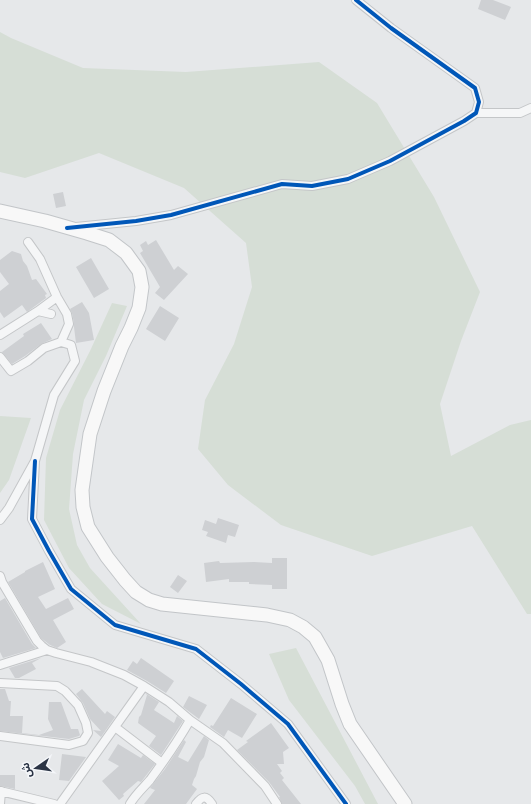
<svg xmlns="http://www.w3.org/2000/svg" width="531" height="804" font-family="Roboto,'Noto Sans Arabic',sans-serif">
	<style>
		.green { fill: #d6ded6 }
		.building { fill: #ced0d3 }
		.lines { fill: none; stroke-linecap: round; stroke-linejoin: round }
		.minor-casing { stroke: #c4c6c8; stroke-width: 10 }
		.primary-casing { stroke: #c2c5c8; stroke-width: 15 }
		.minor { stroke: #f5f6f7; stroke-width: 8 }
		.primary { stroke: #f8f8f8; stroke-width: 13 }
		.cycleway-casing { stroke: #f4f6f9; stroke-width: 6 }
		.cycleway { stroke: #0057b8; stroke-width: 4 }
	</style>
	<rect width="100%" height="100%" fill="#e6e8ea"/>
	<!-- green -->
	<path class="green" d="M0 32 11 38 83 68 186 72 319 62 377 103 434 197 480 292 461 341 440 404 451 456 510 425 531 420V614H527L472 526 372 556 281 525 228 485 198 449 205 400 234 344 252 287 246 243 184 188 99 153 25 178 0 172Z
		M112 303 127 306 106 356 84 400 73 454 69 509 77 545 90 568 141 624 102 604 69 568 44 520 46 458 60 410 90 351Z
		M0 416 31 418 9 480 0 493Z
		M296 648 378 804H365L355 786 289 700 269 654Z"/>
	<!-- building -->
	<path class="building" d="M481 0H493L511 7 505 20 478 9Z
		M63 192 66 206 56 208 53 194Z
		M156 240 174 270 178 266 188 274 164 300 155 293 160 287 140 253 143 251 140 245 146 241 148 245Z
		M12 251 21 254 23 261 27 266 32 280 36 279 47 294 45 295 46 298 27 312 22 305 4 318 0 312V291L9 284 0 272V260Z
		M91 258 109 289 94 298 76 267Z
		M82 302 89 313 94 340 76 343 74 327V323L72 313 70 309Z
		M160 306 179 318 165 341 146 329Z
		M41 323 52 339 41 344 25 356 12 364 2 352 24 336 23 334Z
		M218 518 239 525 235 537 228 535 226 543 206 536 208 532 202 530 205 520 216 524Z
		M272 558H287V589H272V585L249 584V582H229V579L206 582 204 563 219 561 220 563 254 562 272 563Z
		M43 562 55 589 38 597 46 609 68 598 74 609 53 620 66 642 57 648 50 645 41 638 8 582 25 572V571Z
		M178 575 187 581 178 593 170 587Z
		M5 598 32 644 36 648 3 658 0 652V601Z
		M41 658 32 663 36 669 19 678H15L9 668Z
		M141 658 174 681 166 693 147 681 127 670 133 661 137 664Z
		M0 689H5L9 701H11L10 716H23L22 733 39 735 53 730 48 719 49 702H61L71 729H78L80 735 79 736 69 739 0 731Z
		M82 689 105 714 107 711 115 717 101 737 93 730 101 731 90 719 83 703 76 694Z
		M145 693 159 702 154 710 174 723 177 716 183 721 161 755 149 746 156 736 138 723 139 717 141 715 147 695Z
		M189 696 207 705 199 719 183 707Z
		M231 698 257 714 242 738 228 730 224 737 210 727 211 725 213 726Z
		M271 723 289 748 283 752 284 764H277L282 771 280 773 284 778 282 780 301 804H282L279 797H280L269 782 237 750 248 742 246 741Z
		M204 736 209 740 204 757 200 762 196 776 194 779 192 785 197 789 186 804H144L155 790 150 788 165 769 184 740 186 742 178 757 188 762Z
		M118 744 141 758 143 755 155 764 141 782 138 781 123 794 124 796 119 800 102 781 119 766 108 760Z
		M62 754 86 757 69 781 59 780Z
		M0 775H15V789L0 786Z"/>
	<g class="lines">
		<defs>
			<path id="minor" d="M476 113H520L531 108
				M76 227 136 221 171 215 282 184 312 186 348 179 390 161 464 121 476 113 479 102 475 88 391 28 356 0
				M28 242 40 259 57 297 67 314 69 324 61 342
				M38 311 57 297
				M0 335 38 311 51 314
				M0 357 11 371 28 361 44 348 61 342 71 345 75 361 54 395 35 461 9 508 0 520
				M35 461 32 519 49 551 71 589 115 625 196 649 241 684 288 724 346 804
				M0 576 2 582 37 641 42 646 47 650 56 653 91 662 124 675 144 686 169 702 190 720
				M0 665 47 650
				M0 683 57 686 65 691 78 705 86 723 88 733 83 741 69 745 0 736
				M115 727 162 763
				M0 791 54 804
				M0 804 1 791
				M60 804 144 686
				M130 804C135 795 143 788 150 780 164 761 178 741 190 720L223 743 265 786 277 804
				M196 804C202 796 206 795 212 804"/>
			<path id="primary" d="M0 211 45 221 87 233 109 240 126 253 139 271 142 287 139 308 131 328 122 346 104 391 90 434 82 490 83 507 88 527 107 557 125 580 136 592 149 600 162 604 267 615 290 620 303 627 315 637 328 660 342 704 350 724 405 804"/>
		</defs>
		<!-- minor casing -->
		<use href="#minor" class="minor-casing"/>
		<!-- primary casing -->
		<use href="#primary" class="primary-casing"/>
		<!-- minor -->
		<use href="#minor" class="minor"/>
		<!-- primary -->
		<use href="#primary" class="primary"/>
		<defs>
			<path id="cycleway" d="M67 228 136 221 171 215 282 184 312 186 348 179 390 161 464 121 476 113 479 102 475 88 391 28 356 0
				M35 461 32 519 49 551 71 589 115 625 196 649 241 684 288 724 346 804"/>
		</defs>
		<!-- cycleway casing -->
		<use href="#cycleway" class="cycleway-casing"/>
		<!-- cycleway -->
		<use href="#cycleway" class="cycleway"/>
	</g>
	<!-- north arrow -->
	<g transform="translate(36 768) rotate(257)" stroke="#f4f6f9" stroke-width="3" paint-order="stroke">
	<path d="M0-3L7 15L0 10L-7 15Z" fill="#2b3445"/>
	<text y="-6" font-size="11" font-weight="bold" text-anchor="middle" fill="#2b3445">ش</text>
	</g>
</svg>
